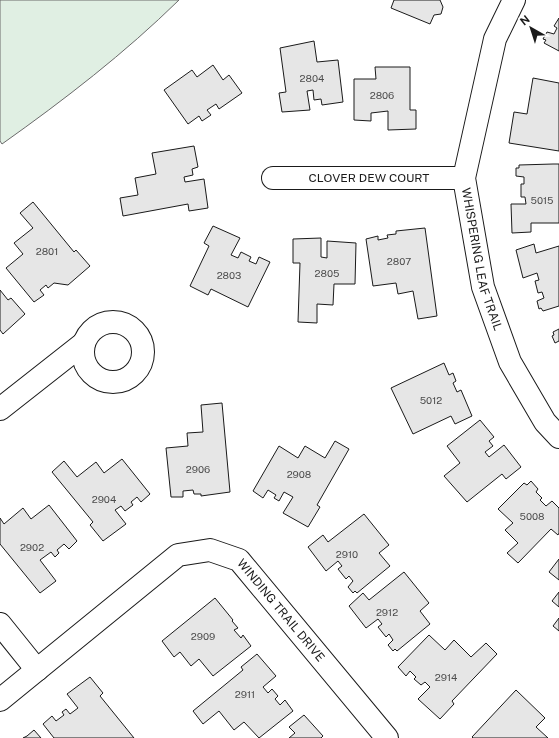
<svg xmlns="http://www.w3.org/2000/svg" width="559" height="738" font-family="'Public Sans',sans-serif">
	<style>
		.green { fill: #e0efe3; stroke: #6a6a6a }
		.building { fill: #e6e6e6; stroke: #1a1a1a }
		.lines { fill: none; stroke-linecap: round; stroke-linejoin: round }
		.minor-casing { stroke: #1a1a1a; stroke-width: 24 }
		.minor { stroke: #fff; stroke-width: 22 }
		.labels { text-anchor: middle; stroke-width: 3; stroke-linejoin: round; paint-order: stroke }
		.number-label { font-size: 10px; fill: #4d4d4d }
		.street-label { font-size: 12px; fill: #1a1a1a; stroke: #fff }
	</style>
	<rect width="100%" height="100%" fill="#fff"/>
	<!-- green -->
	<path class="green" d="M0 0H179C125 53 64 100 2 144L0 141Z"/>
	<!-- building -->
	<path class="building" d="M394 0H440L443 7 441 14 434 15 430 24 391 8Z
		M559 18V51L544 43 546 40 543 39 547 32 554 34 557 28 554 26Z
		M314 41 317 62 338 60 343 102 322 105 321 99 314 100 313 90 307 91 310 110 282 112 279 93 286 92 280 48Z
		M213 65 223 80 229 75 242 93 219 109 216 104 207 110 211 115 202 121 199 116 188 124 164 90 192 70 197 77Z
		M375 67H410V110H416V129L388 130V111L371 113V121L354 120V79H376Z
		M533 78 559 83V151L509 143 514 112 527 114Z
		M194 146 198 167 192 169 193 175 184 177 185 182 204 179 208 208 189 211 188 204 123 216 120 198 138 195 135 178 156 174 152 153Z
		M553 164H559V223H531V232L512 233 511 204H526L525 197H521V184H524V177L516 176V168H519V165Z
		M33 202 74 252 76 250 90 266 68 285 54 283 48 288 46 285 40 290 44 295 34 302 6 268 23 254 14 243 33 228 20 213Z
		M213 226 240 238 231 255 238 258 241 252 251 257 249 261 256 264 259 257 270 262 248 307 211 289 208 295 190 286 209 246 204 243Z
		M425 228 437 316 418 319 413 291 398 294 396 283 373 286 366 239 378 236V240L388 238 387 235 396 234V231Z
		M321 238V257L327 258V241L356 243 355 284H334L333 305 317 304V323L298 322 300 263H293V239Z
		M534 244 536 253 559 246V306L543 311 541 308 539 309 537 301 544 298 542 292 538 293 535 281 539 280 537 273 523 278 516 250Z
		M0 290 8 300 11 298 25 314 3 334 0 330Z
		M559 329V341L555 343 552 336 554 335 553 332Z
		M444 363 449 375 453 373 456 381 453 383 457 392 461 390 472 416 455 424 451 416 413 434 391 388Z
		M222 403 230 492 201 496V494H194L193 490 183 491V497H171L166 448 188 446 187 433 203 432 201 405Z
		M480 420 494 437 489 441 493 446 485 452 489 457 504 445 521 467 506 479 502 474 467 502 444 476 460 463 447 446Z
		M335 441 349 449 317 505 320 507 308 527 283 513 293 497 284 492 279 501 274 498 276 495 268 490 263 498 253 491 279 446 298 458 305 446 325 458Z
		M122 459 150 494 141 502 137 497 131 502 133 505 125 511 121 506 115 510 126 524 103 541 90 525 93 522 52 472 64 461 77 477 96 462 104 473Z
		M531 481 538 489 536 492 542 498 540 500 546 506 552 501 559 508V533L558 535 551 529 518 563 507 553 518 543 505 530 513 523 498 509 524 483 527 485Z
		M49 505 77 541 69 549 64 544 57 550 59 553 55 557 51 552 40 560 56 581 40 593 0 544V518L4 524 23 508 31 519Z
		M364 514 389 545 379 553 390 566 357 593 355 591 353 593 348 587 353 581 349 576 346 579 338 569 342 566 338 561 326 571 308 547 323 535 328 542Z
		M559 559V580L549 572Z
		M404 572 429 603 420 611 430 624 397 651 395 649 393 651 388 645 393 640 389 634 386 637 378 627 382 624 378 619 366 628 349 606 363 593 369 600Z
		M559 592V607L552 601Z
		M215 598 233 620 232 621 238 628 234 630 241 638 243 635 251 646 213 676 199 659 191 666 180 652 174 657 162 641Z
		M559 618V631L553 626Z
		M429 635 445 650 454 640 471 657 486 643 497 654 452 701 454 704 440 719 418 699 430 687 425 682 421 685 414 679 416 677 410 671 406 676 398 667Z
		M257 654 276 676 263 687 268 693 272 689 278 696 275 699 280 705 285 700 293 711 259 738 244 722 234 730 219 711 203 724 193 711 243 670 241 667Z
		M90 677 103 693 100 696 134 738H54L43 724 52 716 56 721 64 715 62 712 66 709 70 714 78 708 67 694Z
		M516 690 545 718 536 727 548 738H473L472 737Z
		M304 715 323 736 321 738H289L295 733 289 727Z
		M34 730 41 738H23L27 736Z"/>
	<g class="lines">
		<defs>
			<g id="minor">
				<path id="s1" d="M514 0 495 39 464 178 483 287 510 362 545 422 559 437"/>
				<path id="s2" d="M273 178H464"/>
				<circle cx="113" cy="352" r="30"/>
				<path d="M0 409 84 343"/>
				<path d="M0 624 37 670"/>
				<path id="s3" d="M0 700 178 555 210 550 239 560 387 738"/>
			</g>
		</defs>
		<!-- minor casing -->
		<use href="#minor" class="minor-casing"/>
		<!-- minor -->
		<use href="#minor" class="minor"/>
	</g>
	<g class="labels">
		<!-- number labels -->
		<g class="number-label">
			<text x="312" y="82">2804</text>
			<text x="382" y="99">2806</text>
			<text x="542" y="204">5015</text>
			<text x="47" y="255">2801</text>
			<text x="399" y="265">2807</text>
			<text x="327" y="277">2805</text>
			<text x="229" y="279">2803</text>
			<text x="431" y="404">5012</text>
			<text x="198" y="473">2906</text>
			<text x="299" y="478">2908</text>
			<text x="104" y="503">2904</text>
			<text x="532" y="520">5008</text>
			<text x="32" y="551">2902</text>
			<text x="347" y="558">2910</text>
			<text x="387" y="616">2912</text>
			<text x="203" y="640">2909</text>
			<text x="446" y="681">2914</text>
			<text x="245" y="698">2911</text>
		</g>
		<!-- street labels -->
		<g class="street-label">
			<text dy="4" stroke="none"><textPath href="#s2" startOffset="96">CLOVER DEW COURT</textPath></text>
			<text dy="4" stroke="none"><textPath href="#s1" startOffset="269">WHISPERING LEAF TRAIL</textPath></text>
			<text dy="4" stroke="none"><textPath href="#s3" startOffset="358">WINDING TRAIL DRIVE</textPath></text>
		</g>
	</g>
	<!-- north arrow -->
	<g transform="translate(531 28) rotate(321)" stroke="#ffffff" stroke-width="3" paint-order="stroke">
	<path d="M0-3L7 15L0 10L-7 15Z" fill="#1a1a1a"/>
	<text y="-6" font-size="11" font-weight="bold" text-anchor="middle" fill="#1a1a1a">N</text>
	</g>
</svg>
